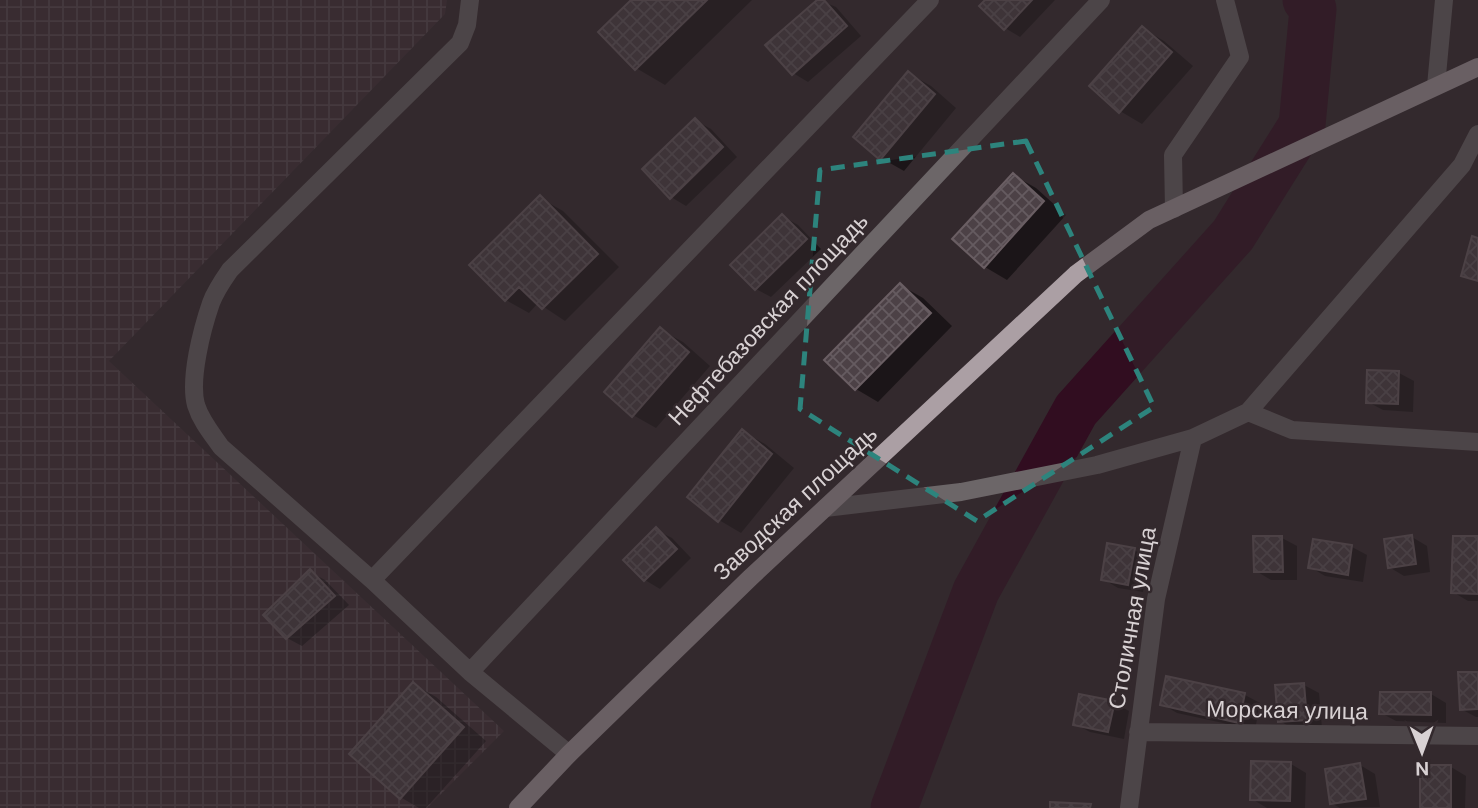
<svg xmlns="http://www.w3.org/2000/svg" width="1478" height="808" font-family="'DM Sans',sans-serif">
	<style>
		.industrial { fill: url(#industrial-grid) }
		.shadow { fill: #0007 }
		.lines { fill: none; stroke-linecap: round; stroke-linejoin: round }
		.river { stroke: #310d20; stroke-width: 47 }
		.building { fill: url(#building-cross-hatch); stroke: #6a5e63; stroke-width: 2 }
		.minor { stroke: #6c6668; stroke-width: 18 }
		.major { stroke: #ab9fa4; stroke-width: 18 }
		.marked { fill: none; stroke: #2d847d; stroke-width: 5; stroke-dasharray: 14 9; stroke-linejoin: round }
		.labels { text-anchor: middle; stroke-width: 5; stroke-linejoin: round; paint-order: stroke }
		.street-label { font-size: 23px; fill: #d8d1d3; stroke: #33292d }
	</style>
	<defs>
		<pattern id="industrial-grid" width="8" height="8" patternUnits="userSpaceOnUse" patternTransform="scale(1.75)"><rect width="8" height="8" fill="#403037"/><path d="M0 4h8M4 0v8" fill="none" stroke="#5b4d53"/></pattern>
		<pattern id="building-cross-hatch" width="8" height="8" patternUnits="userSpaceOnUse" patternTransform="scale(1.75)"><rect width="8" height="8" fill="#4c4146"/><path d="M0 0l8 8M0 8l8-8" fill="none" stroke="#655b60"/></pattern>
	</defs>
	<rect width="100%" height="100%" fill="#33292d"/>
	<!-- industrial -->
	<path class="industrial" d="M0 0H447L445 14 109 361 504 731 427 808H0Z"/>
	<!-- shadow -->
	<path class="shadow" d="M634 0H752L665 85 636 68Z
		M819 0 836 7 861 36 808 82 793 73Z
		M987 0H1055L1020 37 1005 28Z
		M1142 28 1164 41 1193 66 1142 124 1120 111Z
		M908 73 931 86 956 108 904 171 881 158Z
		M696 121 711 129 737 157 686 206 671 197Z
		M1013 175 1036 188 1066 215 1007 280 985 267Z
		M540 198 563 211 619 267 565 321 538 303 529 313 506 300Z
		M782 216 798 225 821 249 771 297 756 289 733 265Z
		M900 285 923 298 952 326 878 402 856 389Z
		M661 330 683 342 710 366 656 428 633 415Z
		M1399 373 1414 381 1413 412 1383 410 1368 402Z
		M742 431 765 444 794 468 741 533 719 520Z
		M656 530 672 538 691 558 660 589 645 580Z
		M1412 537 1427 546 1430 572 1404 576 1389 567Z
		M1282 538 1297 546V580H1271L1256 571Z
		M1478 538V601H1468L1453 592Z
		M1314 541 1352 547 1367 555 1363 582 1325 576 1310 567Z
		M1134 550 1149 558 1143 592 1118 588 1103 579Z
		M310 572 325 580 349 605 302 646 287 638Z
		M1478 674V717H1476L1461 709Z
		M1168 678 1245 695 1260 703 1255 730 1177 713 1162 704Z
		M413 684 436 697 486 741 426 808H419L402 798 352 754Z
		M1304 685 1319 693 1322 728 1295 730 1280 721Z
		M1431 694 1446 703V723L1396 721 1381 713Z
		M1114 703 1129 711 1124 739 1090 732 1075 724Z
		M1291 764 1306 773 1305 808H1267L1252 799Z
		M1360 765 1375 774 1380 807 1340 808 1331 803Z
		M1451 767 1466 776 1465 808H1422Z"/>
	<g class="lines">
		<!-- river -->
		<path class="river" d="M894 808 976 591 1076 410 1233 235 1302 125 1313 9 1306 0"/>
	</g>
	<!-- building -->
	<path class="building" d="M631 0H707L635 70 598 32Z
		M817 0H824L847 26 792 75 765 45Z
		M985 0H1032L1004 30 979 6Z
		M1142 26 1172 52 1119 113 1089 86Z
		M908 71 935 94 880 160 853 137Z
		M695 118 723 147 670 199 642 169Z
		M1013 173 1044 201 984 268 952 239Z
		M540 195 598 254 542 309 519 287 505 301 469 265Z
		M782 214 807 239 755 290 730 265Z
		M1472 236 1478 238V281L1461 276Z
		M900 283 931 313 855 390 824 360Z
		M660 327 689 352 632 417 604 392Z
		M1367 370 1399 371 1398 404 1366 403Z
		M742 429 772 454 718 522 687 497Z
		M656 527 677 549 644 581 623 560Z
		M1412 535 1416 564 1388 568 1384 539Z
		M1253 536H1282L1283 572H1254Z
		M1453 536H1478V594L1451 593Z
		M1313 539 1352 545 1348 575 1308 568Z
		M1107 543 1135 548 1128 585 1101 580Z
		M310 569 335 596 286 639 263 615Z
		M1458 672H1478V709L1460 710Z
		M1166 676 1245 693 1239 723 1160 705Z
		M413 682 464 727 400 799 349 754Z
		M1304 683 1307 720 1278 722 1275 685Z
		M1380 692H1431V715L1379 714Z
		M1079 694 1115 701 1108 732 1073 725Z
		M1251 761 1291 762 1290 801 1250 800Z
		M1360 763 1366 799 1330 804 1325 769Z
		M1420 765H1451V808H1420Z
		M1050 802 1091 804 1090 808H1050Z"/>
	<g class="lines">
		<!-- minor -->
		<path class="minor" d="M470 0 467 25 460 43 230 270C223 280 215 292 211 303 202 329 189 379 196 405 201 421 212 434 221 447L372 580 470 672 569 754
			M1436 86 1444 0
			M1174 209 1173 155 1240 57 1225 0
			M1248 412 1292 430 1478 442
			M825 508 961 492 1097 465 1193 438 1248 412 1462 165 1478 134
			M372 580 930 0
			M470 672 1101 0
			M1138 732 1478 736
			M1129 808 1156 599 1193 438"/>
		<!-- major -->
		<path class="major" d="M518 808 569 754 750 578 1076 274 1149 220 1478 67"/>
	</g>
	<!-- marked area -->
	<path d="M0 0H1478V808H0ZM1026 141 1154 407 977 521 800 409 820 170Z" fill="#33292d" fill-opacity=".55" fill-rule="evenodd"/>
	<path class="marked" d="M1026 141 1154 407 977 521 800 409 820 170Z"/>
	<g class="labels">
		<!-- street labels -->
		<g class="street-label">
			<text transform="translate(768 319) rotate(-47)" y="8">Нефтебазовская площадь</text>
			<text transform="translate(795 503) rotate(-43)" y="8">Заводская площадь</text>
			<text transform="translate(1132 618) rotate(-80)" y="8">Столичная улица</text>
			<text transform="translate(1287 710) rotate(1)" y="8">Морская улица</text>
		</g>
	</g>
	<!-- north arrow -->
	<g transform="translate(1422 752) rotate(179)" stroke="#33292d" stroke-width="5" paint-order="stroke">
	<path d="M0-5L12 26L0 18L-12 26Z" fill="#d8d1d3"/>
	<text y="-10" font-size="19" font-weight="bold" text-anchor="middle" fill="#d8d1d3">N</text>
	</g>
</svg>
